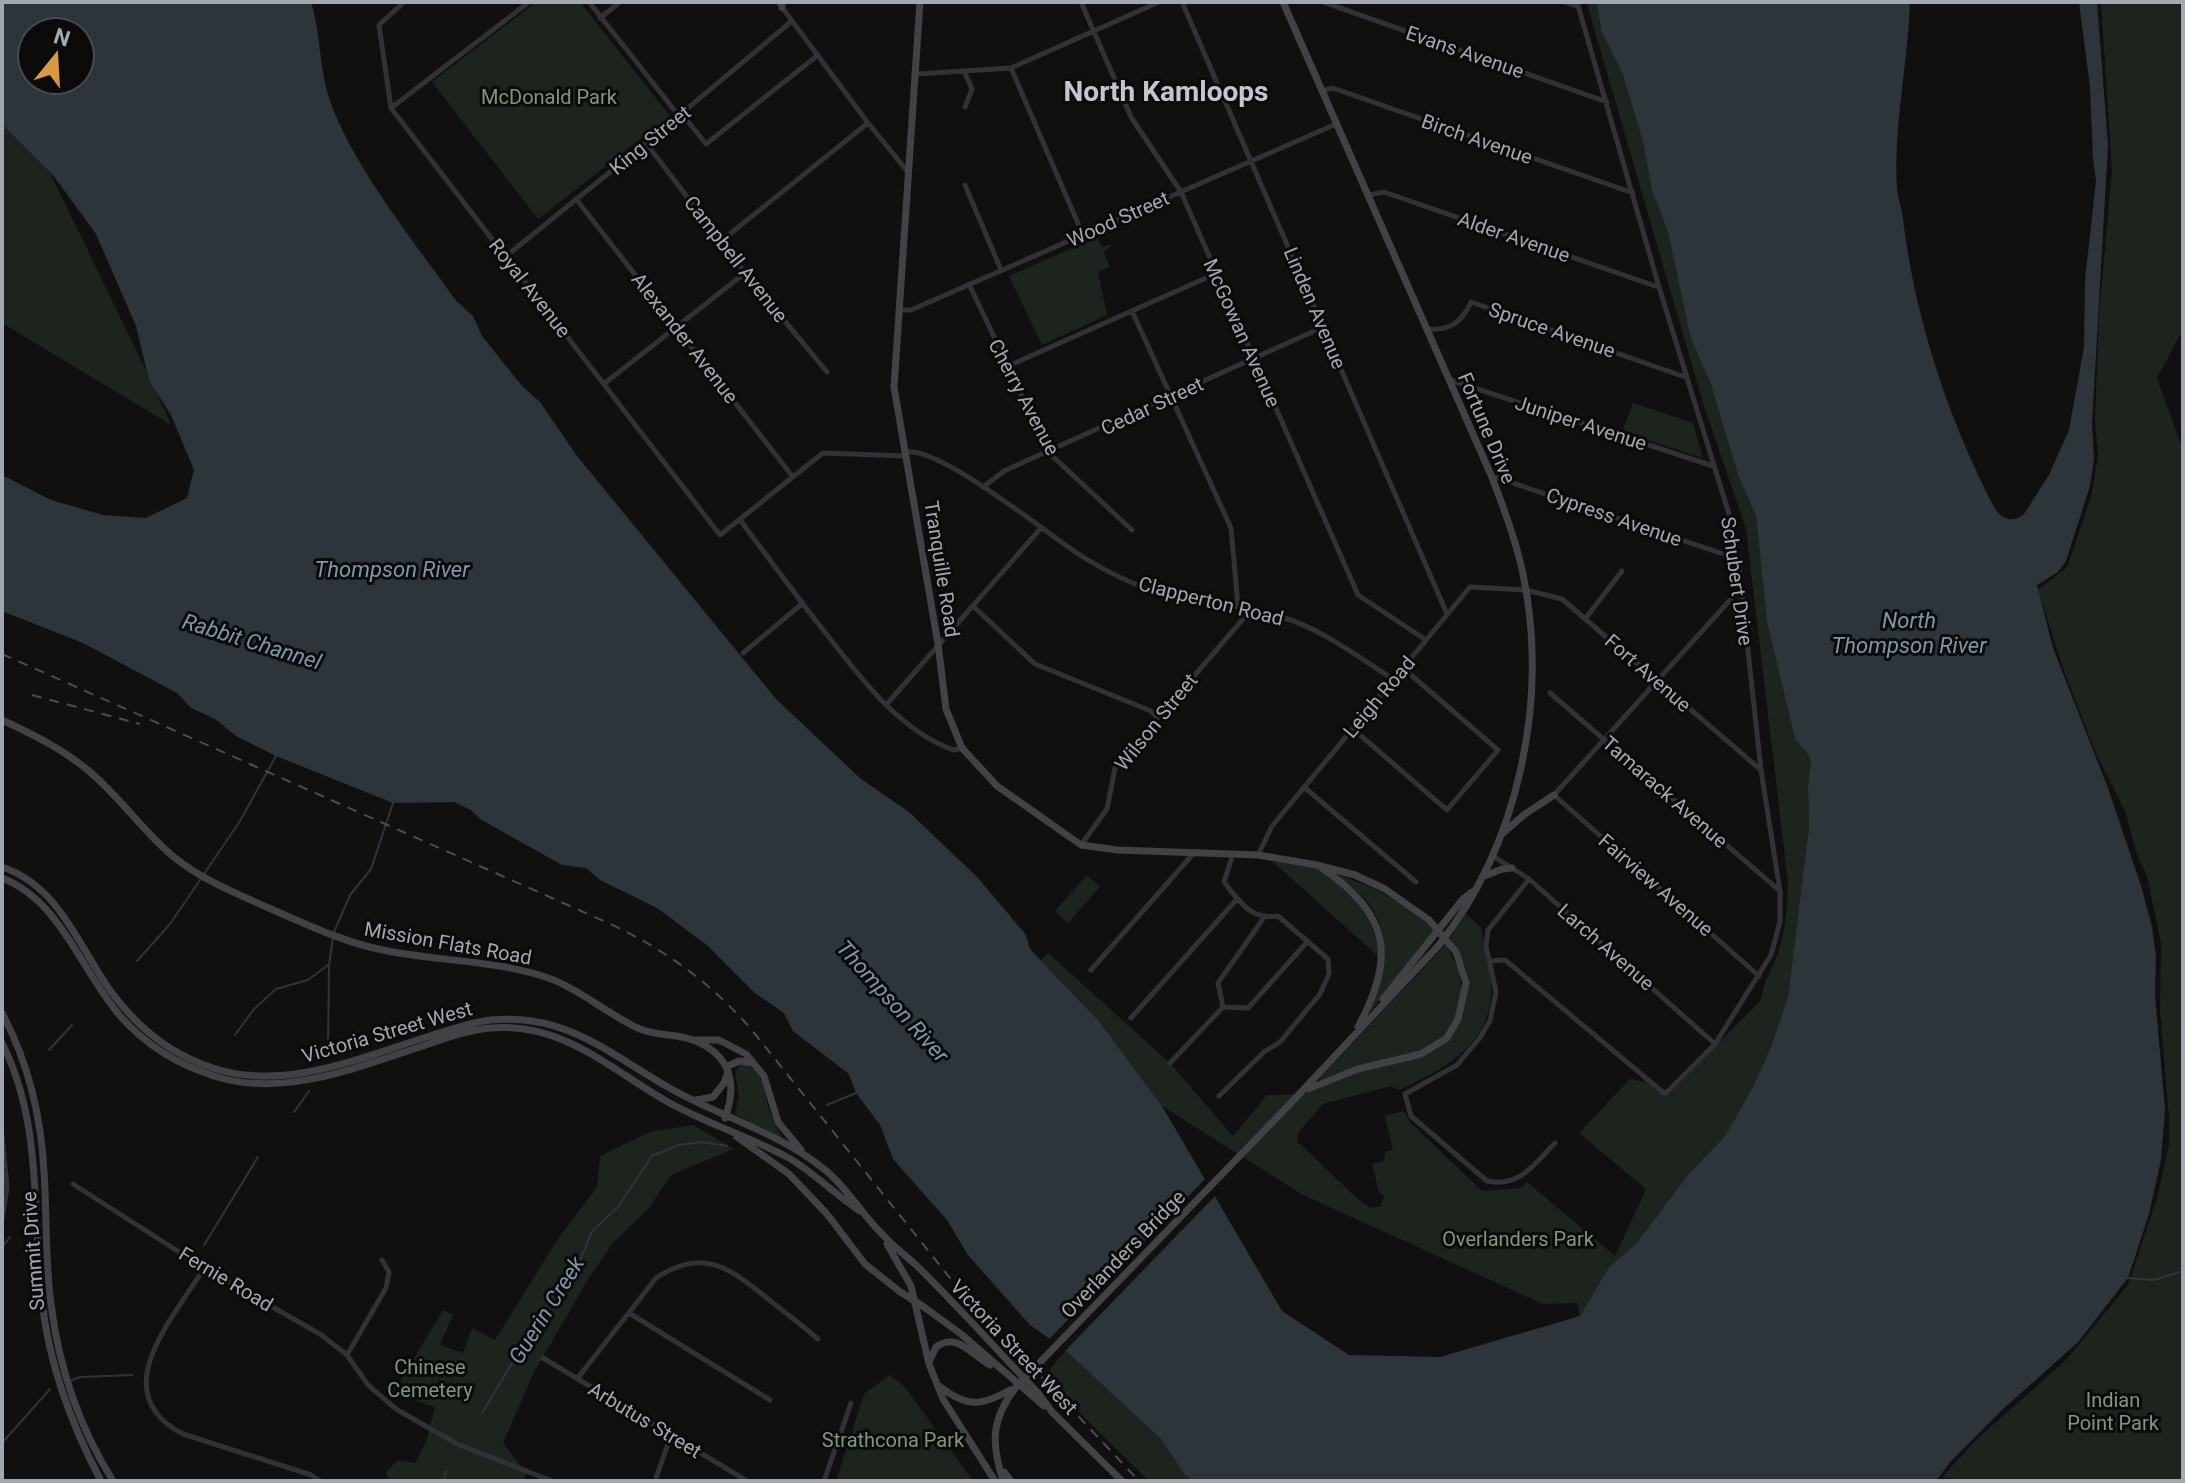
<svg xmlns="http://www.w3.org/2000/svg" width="2185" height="1483" font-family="Roboto,sans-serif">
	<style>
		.green { fill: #1d231d }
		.water { fill: #2d353a; fill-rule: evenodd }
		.pier { fill: #101011 }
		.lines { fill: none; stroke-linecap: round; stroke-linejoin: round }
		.stream { stroke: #2d353a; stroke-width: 2 }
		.street { stroke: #313236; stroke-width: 5 }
		.secondary { stroke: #404245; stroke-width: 7 }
		.rail { stroke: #4b4d50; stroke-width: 2; stroke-dasharray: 10 8; stroke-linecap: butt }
		.secondary-bridge { stroke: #404245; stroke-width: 7 }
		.labels { text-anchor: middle; stroke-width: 6; stroke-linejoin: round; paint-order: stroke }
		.street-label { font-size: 20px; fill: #a3a8b0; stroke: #0b0b0c }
		.park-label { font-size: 20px; fill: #7c997c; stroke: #0b0b0c }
		.water-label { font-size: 22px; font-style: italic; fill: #7d97a8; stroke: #0b0b0c }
		.district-label { font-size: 28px; font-weight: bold; fill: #c3c7cd; stroke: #0b0b0c }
	</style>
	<rect width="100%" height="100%" fill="#101011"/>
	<!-- green -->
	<path class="green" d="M536 2H580L670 116 538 219 432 82Z
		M1588 2H1597L1601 31 1622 72 1643 142 1652 191 1668 232 1690 336 1711 385 1738 475 1756 516 1767 622 1795 738 1808 754 1811 762 1808 783 1809 827 1788 997 1771 1047 1753 1087 1725 1136 1688 1175 1635 1245 1609 1267 1580 1316 1577 1303 1543 1304 1303 1195 1162 1106 1098 1020 1041 960 1048 953 1170 1063 1233 1136 1267 1095 1304 1094 1359 1071 1422 1056 1448 1040 1461 1020 1468 982 1462 962 1450 938 1466 914 1481 927C1485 949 1492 973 1491 996 1487 1048 1440 1071 1399 1090L1391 1086 1323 1104 1298 1133 1297 1141 1361 1202 1372 1208 1381 1206 1384 1196 1379 1193 1372 1164 1384 1161 1385 1152 1393 1150 1385 1116 1403 1111 1411 1123 1482 1191 1521 1188 1527 1182 1615 1256 1646 1189 1579 1133 1630 1079 1646 1082 1666 1097 1761 1000C1764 979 1772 971 1778 952 1786 930 1787 906 1788 883L1746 529 1703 403 1589 11Z
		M2101 2H2183V329L2157 378 2183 450V1481H1968L1942 1477 1977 1439 2065 1361 2128 1285 2157 1198 2169 1145V1117L2160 1011 2161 943 2147 876 2137 855 2125 811 2097 756 2064 671 2038 590 2067 567 2091 497 2098 457 2095 420 2099 314 2112 172Z
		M2 74 157 393 171 425 2 323Z
		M1097 237 1102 247 1112 244 1104 253 1110 267 1098 272 1107 315 1042 345 1009 276Z
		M1633 403 1693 423 1703 458 1622 432Z
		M1272 861C1286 863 1303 864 1316 868 1325 871 1335 880 1342 886 1365 907 1376 927 1379 957Z
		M1337 874C1378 889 1402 901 1434 930L1370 1013C1382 976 1395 932 1365 899 1357 890 1346 882 1337 874Z
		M1087 875 1100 887 1068 923 1055 911Z
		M1446 944 1459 971 1462 994 1455 1019 1445 1036 1420 1053 1358 1066 1317 1081Z
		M741 1064C765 1067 764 1094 770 1112 773 1121 777 1129 782 1137L735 1114 739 1097 735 1072Z
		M693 1125 734 1149 671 1175 648 1209 613 1243 589 1278 534 1372 503 1443 526 1473 524 1481H389L386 1472 398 1460 415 1463 426 1442 435 1407 393 1393 443 1310 453 1315 440 1345 463 1353 472 1328 495 1340 557 1240 597 1187 600 1156 650 1132Z
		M1066 1350 1161 1439 1185 1475 1192 1481H1149L1043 1377Z
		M890 1375 905 1387 973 1481H836L864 1394Z"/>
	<!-- water -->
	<path class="water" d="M2 2H311C321 35 319 70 331 104 357 172 414 241 456 301L473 316 482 336 522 386 540 402 577 456 777 700 861 779 909 812 978 878 1026 935 1030 949 1098 1020 1162 1106 1282 1311 1349 1355 1440 1357 1580 1316 1609 1267 1635 1245 1688 1175 1725 1136 1753 1087 1771 1047 1788 997 1809 827 1808 784 1811 762 1808 754 1795 739 1767 622 1756 516 1738 475 1711 385 1690 336 1668 232 1652 191 1643 142 1622 72 1601 31 1597 2H1910C1908 65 1893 126 1897 189 1898 199 1902 209 1903 219 1915 319 1948 418 1994 507 2001 519 2013 524 2024 514L2049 475 2069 430 2084 347 2085 280 2096 181 2093 159 2090 87 2079 2H2097L2108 145 2092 424 2094 459 2090 486 2066 561 2058 572 2037 585 2053 648 2108 788 2142 889 2152 927 2156 956 2155 995 2165 1110 2161 1160 2149 1214 2128 1278 2078 1342 2002 1410 1950 1462 1936 1481H1192L1185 1475 1161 1439 1063 1348 1030 1325 968 1255 947 1220 893 1159 880 1125 856 1093 849 1074 793 1031 784 1013 755 993 708 946 657 908 600 880 586 868 562 865 480 819 471 810 454 802 393 803 276 756 236 736 215 719 191 708 177 693 83 643 2 611V475L51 500 103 515 146 518 187 498 194 470 171 415 149 380 136 326 96 234 53 175 2 124ZM32 32H80V80H32Z"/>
	<!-- pier -->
	<path class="pier" d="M1208 1176 1218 1193 1063 1353 1047 1341Z"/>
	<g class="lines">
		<!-- stream -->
		<path class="stream" d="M204 874 240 821 276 756
			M334 932 350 895 371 869 393 803
			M137 961 170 924 200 880
			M235 1035 254 1009 276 989 308 980 328 965
			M328 1048 329 965 333 938
			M49 1050 72 1025
			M827 1105 856 1093
			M294 1112 309 1091
			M204 1245 258 1157
			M2 1247 10 1237
			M2128 1278 2154 1280 2183 1271
			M72 1380 80 1377 133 1375
			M482 1413 553 1295 575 1273 592 1231 617 1208 652 1156 679 1145 702 1142 727 1146
			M2 1443 50 1389
			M444 1481 446 1471"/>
		<!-- street -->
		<path class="street" d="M404 2 379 25 391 108 720 535 823 453 906 456
			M589 2 679 116
			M778 2 868 123 908 172
			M1081 2 1131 117 1181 192 1358 595 1426 640
			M1182 2 1447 614
			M1323 2 1607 102
			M1565 2 1577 6
			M600 18 620 2
			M1011 68 1083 235
			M964 71 972 89 965 107
			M916 74 1011 68 1159 2
			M1321 91 1333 88 1633 193
			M391 108 529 2
			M682 114 706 144 818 55
			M646 143 745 273 827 372
			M965 185 1001 270
			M1369 195 1384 192 1658 287
			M576 199 793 477
			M721 241 868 123
			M505 257 646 143 792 21
			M969 284 1049 453 1132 530
			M898 310H911L1336 124
			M1132 311 1231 528 1238 606
			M1427 329C1450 331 1462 322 1471 302L1685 377
			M1006 367 1215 274
			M1450 380 1713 466
			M605 383 745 273
			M906 452C942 447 1048 535 1083 557 1112 575 1145 591 1179 597 1213 604 1247 607 1281 617 1321 628 1358 657 1393 679
			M1492 476 1738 559
			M983 487 1004 471 1323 327
			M740 520C767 556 793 592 821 627 855 671 899 732 954 750L962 748
			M1740 589 1554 795 1759 976
			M973 606 1035 664 1151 711 1157 717
			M1585 619 1622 571
			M743 653 803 603
			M1550 693 1780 891
			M886 705 1041 528
			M1353 729 1447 810 1498 750 1403 668
			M1304 787 1416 882
			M1081 845 1107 809 1115 768 1243 619 1248 609
			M1258 855 1272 826 1470 587 1526 590 1562 599 1761 770
			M1493 856 1529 879 1715 1044
			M1529 879 1488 930 1486 946 1496 992 1490 1021 1479 1039 1457 1065 1405 1094 1411 1116 1487 1181C1520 1188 1534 1164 1555 1143
			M1490 961 1505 960 1665 1094 1715 1044 1771 955 1780 922V891L1761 770 1738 559 1729 514 1659 287 1577 2
			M1091 970 1193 854
			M1223 1007 1248 1008 1308 941
			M1223 1007 1218 983 1263 919
			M1131 1018 1237 899
			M1170 1063 1223 1007
			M1219 1096 1264 1052 1280 1042 1320 994 1329 974 1328 959 1278 916C1250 920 1240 902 1224 882L1233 854
			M2 1136 7 1188 2 1219
			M73 1184 204 1268 320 1334 347 1355 368 1385 396 1409 457 1444 552 1481
			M204 1268C174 1318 103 1393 183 1434L311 1475 320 1481
			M629 1313 770 1400
			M347 1355 386 1288 389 1272 382 1260
			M543 1358 747 1481
			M577 1379 656 1278C701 1248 727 1266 763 1295 782 1310 800 1324 818 1339
			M655 1481 671 1435
			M824 1481 851 1403"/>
		<!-- secondary -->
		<path class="secondary" d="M920 2 894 387 938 644 946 709 962 748 997 786 1081 845 1118 850 1258 855 1317 865 1355 875 1385 889 1429 920
			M1283 2 1491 475C1504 508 1516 540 1523 574 1549 700 1519 844 1439 945L1290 1104
			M782 7V2
			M2 720C34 735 63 749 90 772 121 798 144 833 175 858 204 881 238 894 271 909 306 924 341 941 378 949 435 962 496 959 551 979 583 991 608 1015 640 1029 657 1036 676 1034 693 1040 730 1054 738 1083 725 1118
			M1503 833 1525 814 1554 795
			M2 867C60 886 79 948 112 993 138 1028 172 1055 213 1068 285 1092 362 1057 430 1036 450 1030 471 1022 491 1020 565 1013 607 1052 666 1086 717 1116 777 1131 824 1169 848 1188 861 1214 883 1235 893 1246 905 1255 916 1265 958 1306 998 1351 1039 1394L1052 1412 1122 1481
			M1322 868C1390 914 1396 957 1358 1027
			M1482 877 1502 869 1512 868
			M2 878C62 901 82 974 122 1018 147 1046 179 1065 214 1076 282 1098 355 1068 420 1047 443 1039 467 1030 491 1028 559 1022 606 1065 661 1098 701 1122 746 1135 787 1157 814 1172 835 1195 860 1211
			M1383 999 1463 899 1472 892
			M2 1013C28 1062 41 1116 44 1171 47 1215 45 1260 51 1304 59 1368 79 1427 113 1481
			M692 1040H719L746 1054 764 1076 778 1122 801 1150
			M2 1043C43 1124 32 1213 42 1301 49 1366 71 1424 101 1481
			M726 1067 739 1061 753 1063
			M1308 1089 1358 1069 1421 1054 1447 1038 1458 1019 1466 983 1456 952
			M696 1100 713 1097 724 1083 728 1072
			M737 1137 789 1174 827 1214 865 1264 899 1291
			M887 1244 911 1286 929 1364 943 1399 995 1481
			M924 1307 961 1334 1044 1406
			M929 1362 936 1347C958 1332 971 1355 990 1365
			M939 1386C966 1407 980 1407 1010 1390
			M1004 1472 1011 1481
			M1003 1481C991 1443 991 1419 1016 1387"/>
		<!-- rail -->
		<path class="rail" d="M805 3V2
			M2 654 606 922C663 948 710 982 751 1029L958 1288 1139 1481
			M32 695 140 724"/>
		<!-- secondary-bridge -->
		<path class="secondary-bridge" d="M1429 920 1456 952
			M899 1291 924 1307
			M1016 1387 1290 1104"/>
	</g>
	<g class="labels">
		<!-- street labels -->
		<g class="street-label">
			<text transform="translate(1465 52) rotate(19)" y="7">Evans Avenue</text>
			<text transform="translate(1477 139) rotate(19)" y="7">Birch Avenue</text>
			<text transform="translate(650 140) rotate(-39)" y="7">King Street</text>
			<text transform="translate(1118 219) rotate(-24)" y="7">Wood Street</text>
			<text transform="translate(1514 237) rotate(19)" y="7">Alder Avenue</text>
			<text transform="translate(736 259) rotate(52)" y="7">Campbell Avenue</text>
			<text transform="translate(530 288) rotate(52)" y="7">Royal Avenue</text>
			<text transform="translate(1315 308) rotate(67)" y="7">Linden Avenue</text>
			<text transform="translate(1552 330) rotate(19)" y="7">Spruce Avenue</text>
			<text transform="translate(1242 333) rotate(66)" y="7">McGowan Avenue</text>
			<text transform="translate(685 338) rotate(52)" y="7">Alexander Avenue</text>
			<text transform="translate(1024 397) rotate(62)" y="7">Cherry Avenue</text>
			<text transform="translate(1152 406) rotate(-25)" y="7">Cedar Street</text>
			<text transform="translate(1581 423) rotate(18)" y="7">Juniper Avenue</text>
			<text transform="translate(1487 428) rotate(67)" y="7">Fortune Drive</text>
			<text transform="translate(1614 517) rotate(19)" y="7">Cypress Avenue</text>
			<text transform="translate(942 569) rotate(81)" y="7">Tranquille Road</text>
			<text transform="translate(1737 581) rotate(82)" y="7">Schubert Drive</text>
			<text transform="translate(1211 601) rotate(14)" y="7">Clapperton Road</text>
			<text transform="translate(1648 673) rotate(41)" y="7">Fort Avenue</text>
			<text transform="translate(1379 697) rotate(-50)" y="7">Leigh Road</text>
			<text transform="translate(1156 722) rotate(-51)" y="7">Wilson Street</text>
			<text transform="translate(1665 792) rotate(41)" y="7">Tamarack Avenue</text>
			<text transform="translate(1656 885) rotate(41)" y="7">Fairview Avenue</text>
			<text transform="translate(448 943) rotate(10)" y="7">Mission Flats Road</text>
			<text transform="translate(1606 947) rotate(41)" y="7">Larch Avenue</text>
			<text transform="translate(387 1032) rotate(-16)" y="7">Victoria Street West</text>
			<text transform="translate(33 1251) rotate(-94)" y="7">Summit Drive</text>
			<text transform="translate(1123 1254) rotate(-46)" y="7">Overlanders Bridge</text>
			<text transform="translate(226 1279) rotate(31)" y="7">Fernie Road</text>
			<text transform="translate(1014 1347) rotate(47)" y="7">Victoria Street West</text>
			<text transform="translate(645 1420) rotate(31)" y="7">Arbutus Street</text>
		</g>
		<!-- park labels -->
		<g class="park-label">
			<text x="549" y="104">McDonald Park</text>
			<text x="1518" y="1246">Overlanders Park</text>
			<text x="430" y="1374">Chinese<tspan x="430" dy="23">Cemetery</tspan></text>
			<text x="2113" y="1407">Indian<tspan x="2113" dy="23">Point Park</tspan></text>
			<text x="893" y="1447">Strathcona Park</text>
		</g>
		<!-- water labels -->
		<g class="water-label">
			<text x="392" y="577">Thompson River</text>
			<text x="1909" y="628">North<tspan x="1909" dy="25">Thompson River</tspan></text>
			<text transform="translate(252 641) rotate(17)" y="8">Rabbit Channel</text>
			<text transform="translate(893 1001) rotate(48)" y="8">Thompson River</text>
			<text transform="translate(546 1310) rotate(-58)" y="8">Guerin Creek</text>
		</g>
		<!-- district labels -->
		<g class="district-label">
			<text x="1166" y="101">North Kamloops</text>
		</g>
	</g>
	<!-- border -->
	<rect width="2185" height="1483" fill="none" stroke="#a3a8b0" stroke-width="8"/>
	<!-- north arrow -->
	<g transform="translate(56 56) rotate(18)"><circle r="38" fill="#0b0b0c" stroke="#484a4e" stroke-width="2"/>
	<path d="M0-6L14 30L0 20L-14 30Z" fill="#da993f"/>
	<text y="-12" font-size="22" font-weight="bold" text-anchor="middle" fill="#a3a8b0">N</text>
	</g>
</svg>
